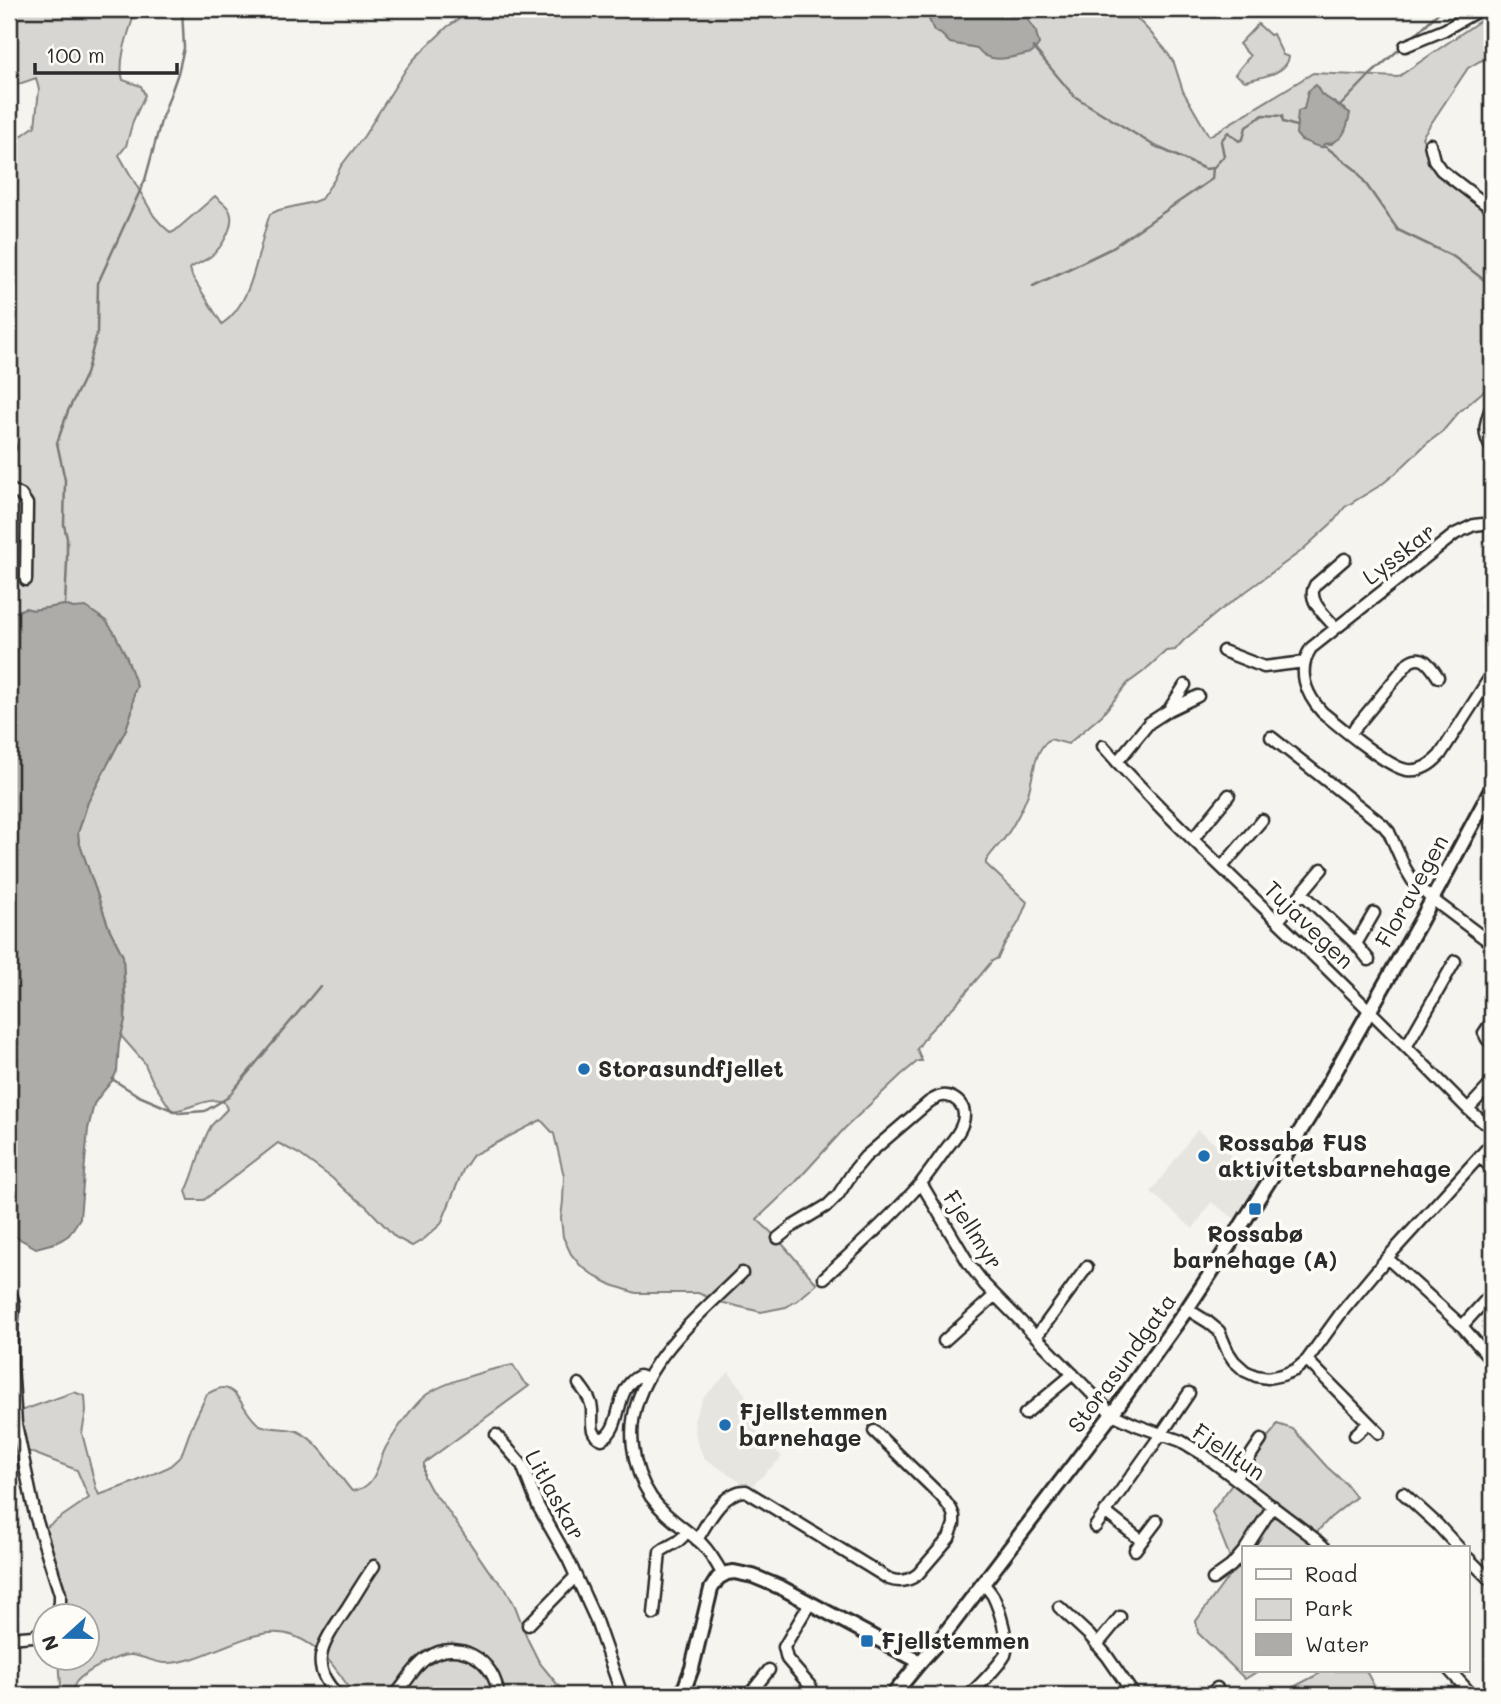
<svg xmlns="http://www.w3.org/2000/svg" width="1501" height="1704" font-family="Mali,sans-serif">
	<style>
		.built { fill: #e6e5e0 }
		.green { fill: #d7d6d2; stroke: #81807e; stroke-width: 2; fill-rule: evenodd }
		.water { fill: #adaca9; stroke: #797877; stroke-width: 2 }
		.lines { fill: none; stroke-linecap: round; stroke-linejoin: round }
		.stream { stroke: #797877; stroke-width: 2.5 }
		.minor-casing { stroke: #2b2b2b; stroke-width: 15 }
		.tertiary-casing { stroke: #2b2b2b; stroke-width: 18 }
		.secondary-casing { stroke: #2b2b2b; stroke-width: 18 }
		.minor { stroke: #fdfcf7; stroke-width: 10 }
		.tertiary { stroke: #fdfcf7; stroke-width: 12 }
		.secondary { stroke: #fdfcf7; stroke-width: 12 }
		.poi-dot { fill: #1f6fb2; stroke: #fdfcf7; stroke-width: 2.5 }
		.labels { text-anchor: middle; stroke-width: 7; stroke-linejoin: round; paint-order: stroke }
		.street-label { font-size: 23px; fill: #2b2b2b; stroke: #fdfcf7 }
		.poi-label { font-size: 23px; font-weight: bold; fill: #2b2b2b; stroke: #fdfcf7; text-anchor: start }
	</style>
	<rect width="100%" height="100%" fill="#f5f4ef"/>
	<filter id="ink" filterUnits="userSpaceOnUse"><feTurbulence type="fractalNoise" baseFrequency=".0143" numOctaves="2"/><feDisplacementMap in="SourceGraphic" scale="14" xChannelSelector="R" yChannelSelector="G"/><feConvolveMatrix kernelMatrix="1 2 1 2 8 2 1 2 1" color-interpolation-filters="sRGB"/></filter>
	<g filter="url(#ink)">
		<!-- built -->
		<path class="built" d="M1197 1130 1264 1181 1238 1221 1211 1202 1193 1229 1151 1192Z
			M729 1372 750 1401 756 1430 782 1457 753 1485H745L704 1458 696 1439 694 1420 703 1398Z"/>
		<!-- green -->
		<path class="green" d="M9 9H136C130 29 117 60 123 80L141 86 145 95 133 121 126 146 119 155 154 216 162 225 171 233 175 231 215 196C219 200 225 204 228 208 238 222 222 248 210 257 204 261 197 264 190 268L192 276 222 324C255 302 257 248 270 214L279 210 313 202 321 199 334 180 341 166 364 136 406 69 414 59 447 27 459 19 449 9H927L933 24 1018 9H1128L1150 32 1165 49 1174 63 1183 91 1209 136 1313 73 1398 77 1481 20 1492 9V57L1480 61 1468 68 1422 137 1431 156 1462 185 1492 203V384L1459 412 1442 432 1426 444 1396 473 1381 485 1345 507 1333 522 1300 552 1218 612 1184 640 1175 650 1166 651 1143 672 1128 683 1102 715 1068 744 1050 739C1033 750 1034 777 1028 794 1022 810 1014 825 1004 839 998 846 991 853 986 861V864L1027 902 1019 922 1004 945 998 958 992 961 959 1001 928 1033 917 1049 922 1061H918L901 1075 845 1128 795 1183 757 1219 778 1239 817 1284 798 1300 786 1307 761 1312 720 1302 698 1293H636L612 1285 596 1277 580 1265 571 1254 563 1237 561 1218 563 1201 564 1176 554 1134 541 1120 473 1155 463 1170 441 1224 424 1239 412 1246 395 1237 366 1206 347 1192 332 1178 299 1154 278 1143 204 1200H189L186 1191C197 1170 199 1146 211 1126 216 1120 222 1115 227 1109L224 1102C208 1096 189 1110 172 1111L153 1082 144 1062 121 1036 125 1020 126 1008 123 956 109 928 79 842 78 833 88 802 126 729 132 711 134 693 136 686 126 656 73 608 65 605 33 610 25 608 9 615V145L35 126 39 90 36 78 13 86 9 74ZM1321 94 1350 113 1332 144H1324L1307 141 1298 112 1304 109Z
			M1258 24 1270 35 1273 34 1283 55 1289 57C1286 75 1260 77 1245 81L1235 74 1250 56 1239 44Z
			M513 1365 523 1381 529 1386 424 1463V1477L431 1490 444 1505 489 1571 506 1589 515 1606 528 1640 539 1662 566 1695H354C338 1671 323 1647 294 1636 251 1621 208 1664 165 1663 154 1663 139 1654 129 1655 117 1655 85 1672 77 1681 74 1685 72 1691 70 1695H37L61 1686 59 1659 88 1658V1616H56L57 1609 41 1531 89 1498 77 1470 20 1448 14 1417 9 1415 74 1392 85 1396 86 1411 82 1433 96 1488 99 1495 135 1482 169 1467 181 1456 192 1426 207 1394C211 1392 218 1388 222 1388 239 1387 246 1418 260 1425 271 1430 286 1427 297 1431 322 1442 335 1472 352 1491 377 1488 377 1464 386 1447 396 1431 411 1407 426 1395 444 1382 491 1369 513 1365Z
			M1277 1424 1293 1429 1327 1467 1345 1483 1356 1497 1330 1518 1312 1537 1326 1548H1244V1671H1258L1245 1679 1198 1633 1196 1621 1231 1573 1229 1555 1212 1512 1262 1443 1274 1430Z
			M1324 1671H1366L1379 1695H1291L1288 1690Z"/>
		<!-- water -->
		<path class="water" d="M932 9H1030L1032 10 1028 20 1036 32 1039 44 1032 53C1012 57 990 66 977 48L950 43 941 34 934 31 928 17Z
			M1316 85 1321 94 1350 113C1347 130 1343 143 1324 144L1322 147C1314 147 1309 142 1301 140L1296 134 1298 111 1304 109 1308 91Z
			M65 605 73 608 86 607 106 621 114 632 126 656 137 686 134 693 132 711 126 729 88 802 78 833 79 842 109 928 123 956 125 1020 119 1044 117 1071 112 1081 101 1094 94 1104 88 1129 80 1218 69 1235 58 1242 36 1248 9 1233V615L25 608 33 610Z"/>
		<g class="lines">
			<!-- stream -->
			<path class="stream" d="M1411 39 1442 9
				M1033 47 1074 96 1153 145 1205 169 1213 168 1224 156 1221 141 1228 132 1239 141 1243 139 1246 127 1263 115 1282 116 1283 122 1296 126
				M1340 106 1370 75 1403 46
				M1322 147H1326L1356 170 1398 230 1454 257 1492 286
				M1033 286 1110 249 1212 179 1213 168
				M65 605 67 562V538L64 525 65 480 57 443 68 411 86 374 97 333 98 283 145 180 161 121 178 73 184 48 182 9
				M112 1079 139 1096 179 1113 205 1111 227 1098 320 986"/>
			<defs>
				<path id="minor" d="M1405 46 1444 30 1481 9
					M1430 144 1434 160 1441 170 1492 209
					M1492 405C1486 421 1481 433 1492 449
					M9 450 10 447
					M9 489 21 495 27 504 26 580
					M1492 523 1474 525 1455 534 1311 648C1297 670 1305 693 1322 712 1339 726 1387 767 1407 770 1421 772 1431 765 1440 755L1492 674
					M1488 607 1492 612
					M1336 628C1326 616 1306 600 1315 585L1345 559
					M1223 651 1264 667 1305 662
					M1170 708 1185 685
					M1350 734 1409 662C1423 653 1430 665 1438 677
					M1271 737 1383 825 1389 832 1405 868 1414 883 1432 899 1492 944
					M1103 746C1153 803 1209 855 1264 908 1333 974 1401 1041 1468 1109L1483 1122 1492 1126
					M1117 762 1149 723 1169 710 1198 696
					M1193 839 1229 795
					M1222 867 1262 820
					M1302 893 1356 944 1369 960
					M1278 921 1322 869
					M1356 944 1374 913
					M1492 1021 1484 1033 1487 1039 1492 1044
					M1406 1047 1455 961
					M1468 1109 1492 1083
					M1480 1156 1492 1169
					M921 1183 969 1264 985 1285 1112 1414 1136 1425 1181 1441 1204 1455 1314 1538 1325 1548
					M778 1238 793 1226 828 1205 838 1195 855 1169 865 1157 929 1102C937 1097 944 1093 953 1098 960 1102 964 1108 964 1115 964 1129 951 1142 943 1153 936 1163 929 1173 921 1183 892 1217 857 1247 824 1278
					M1387 1258 1462 1326 1488 1356
					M9 1290 13 1300 14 1306 12 1328V1365L16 1424 35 1515 60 1594V1602L57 1616
					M1187 1309 1208 1322 1219 1331 1228 1352 1234 1361 1245 1371 1256 1376 1268 1378 1282 1375 1295 1370 1307 1360 1341 1313 1387 1258 1490 1145
					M1462 1326 1492 1293
					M1036 1337 1087 1267
					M944 1341 994 1296
					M1307 1360 1379 1433
					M579 1384C583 1390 589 1396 591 1404 595 1417 586 1433 602 1439 624 1428 613 1389 639 1376L647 1379
					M1025 1414 1073 1374
					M496 1435 522 1465 538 1506 568 1559 595 1618 622 1695
					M1355 1435 1369 1423
					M1236 1477 1261 1440
					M1403 1493 1437 1524 1459 1548
					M1105 1512 1142 1541
					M1095 1527 1162 1433 1189 1393
					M697 1540C707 1523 724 1490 746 1491L889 1579C900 1583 909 1581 918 1574L949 1538 954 1524V1516L951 1509 941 1496 874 1431
					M1246 1548 1273 1506
					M1135 1550 1157 1521
					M1468 1558 1492 1582
					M723 1575C717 1564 711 1553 702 1544 685 1528 665 1517 651 1497 641 1482 635 1465 633 1447 623 1375 696 1319 742 1273
					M1213 1579 1231 1566 1244 1551
					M810 1603 784 1647 787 1659 811 1687
					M1059 1607 1089 1635 1107 1656 1134 1695
					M654 1614 660 1552C671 1543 676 1546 687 1532
					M528 1625 576 1576
					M9 1638 33 1636 46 1629
					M1097 1645 1120 1617
					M1450 1671 1472 1695
					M338 1695C304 1663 327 1638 347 1608 356 1594 364 1580 374 1566
					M395 1695C406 1684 413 1667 427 1658 457 1637 496 1660 498 1695
					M749 1695 769 1670
					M968 1695C977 1689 1000 1664 1005 1655 1010 1643 999 1608 993 1596 990 1591 987 1588 983 1583
					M1209 1695 1217 1688"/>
				<path id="tertiary" d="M920 1662 940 1640 1112 1414 1187 1309 1226 1250 1314 1109 1420 922 1492 788"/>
				<path id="secondary" d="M682 1695 692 1668 711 1589 718 1578 727 1573 734 1572 753 1576 782 1588 920 1662 893 1695"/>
			</defs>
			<!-- minor casing -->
			<use href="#minor" class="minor-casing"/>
			<!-- tertiary casing -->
			<use href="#tertiary" class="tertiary-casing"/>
			<!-- secondary casing -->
			<use href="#secondary" class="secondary-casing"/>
			<!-- minor -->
			<use href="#minor" class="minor"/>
			<!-- tertiary -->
			<use href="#tertiary" class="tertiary"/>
			<!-- secondary -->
			<use href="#secondary" class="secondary"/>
		</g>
	</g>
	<!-- markers -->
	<g class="poi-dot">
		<circle cx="584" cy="1069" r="7"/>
		<circle cx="1204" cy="1156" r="7"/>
		<rect x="1248" y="1202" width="14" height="14" rx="3.5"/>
		<circle cx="725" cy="1425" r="7"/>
		<rect x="860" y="1634" width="14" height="14" rx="3.5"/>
	</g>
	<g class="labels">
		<!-- street labels -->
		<g class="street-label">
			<text transform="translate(1399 554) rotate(-38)" y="8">Lysskar</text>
			<text transform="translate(1412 891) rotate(-61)" y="8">Floravegen</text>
			<text transform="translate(1309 925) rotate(44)" y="8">Tujavegen</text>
			<text transform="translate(973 1230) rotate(57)" y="8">Fjellmyr</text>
			<text transform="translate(1122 1363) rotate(-54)" y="8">Storasundgata</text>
			<text transform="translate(1229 1452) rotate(34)" y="8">Fjelltun</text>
			<text transform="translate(555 1495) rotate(61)" y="8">Litlaskar</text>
		</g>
		<!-- poi labels -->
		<g class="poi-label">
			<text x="598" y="1077">Storasundfjellet</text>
			<text x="1218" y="1151">Rossabø FUS<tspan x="1218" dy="26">aktivitetsbarnehage</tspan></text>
			<text x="1255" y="1242" text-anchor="middle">Rossabø<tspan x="1255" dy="26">barnehage (A)</tspan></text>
			<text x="739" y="1420">Fjellstemmen<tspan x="739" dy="26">barnehage</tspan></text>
			<text x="881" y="1649">Fjellstemmen</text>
		</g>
	</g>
	<!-- margin -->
	<rect width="1501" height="1704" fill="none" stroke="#fdfcf7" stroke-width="35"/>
	<rect x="18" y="18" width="1466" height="1669" fill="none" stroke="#2b2b2b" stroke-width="2.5" filter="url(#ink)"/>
	<!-- legend -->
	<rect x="1242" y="1546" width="228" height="126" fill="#fdfcf7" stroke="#a9a8a5" stroke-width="2"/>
	<rect x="1256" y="1569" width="35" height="10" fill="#fdfcf7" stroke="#a9a8a5" stroke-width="2"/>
	<text x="1305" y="1582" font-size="21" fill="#2b2b2b">Road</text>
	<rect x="1256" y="1599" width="35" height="21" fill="#d7d6d2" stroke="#a9a8a5" stroke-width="2"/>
	<text x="1305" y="1616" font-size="21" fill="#2b2b2b">Park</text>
	<rect x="1256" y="1634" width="35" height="21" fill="#adaca9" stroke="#a9a8a5" stroke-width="2"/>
	<text x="1305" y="1652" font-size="21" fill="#2b2b2b">Water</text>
	<!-- north arrow -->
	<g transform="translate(66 1637) rotate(249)"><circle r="33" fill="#fdfcf7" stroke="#a9a8a5" stroke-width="2"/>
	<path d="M0-5L12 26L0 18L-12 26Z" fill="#1f6fb2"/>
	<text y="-10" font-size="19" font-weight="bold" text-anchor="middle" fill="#2b2b2b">N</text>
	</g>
	<!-- scale -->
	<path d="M35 63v10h142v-10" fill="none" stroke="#2b2b2b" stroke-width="3.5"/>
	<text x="46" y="63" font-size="21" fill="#2b2b2b" stroke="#fdfcf7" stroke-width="5" paint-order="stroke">100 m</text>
</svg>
